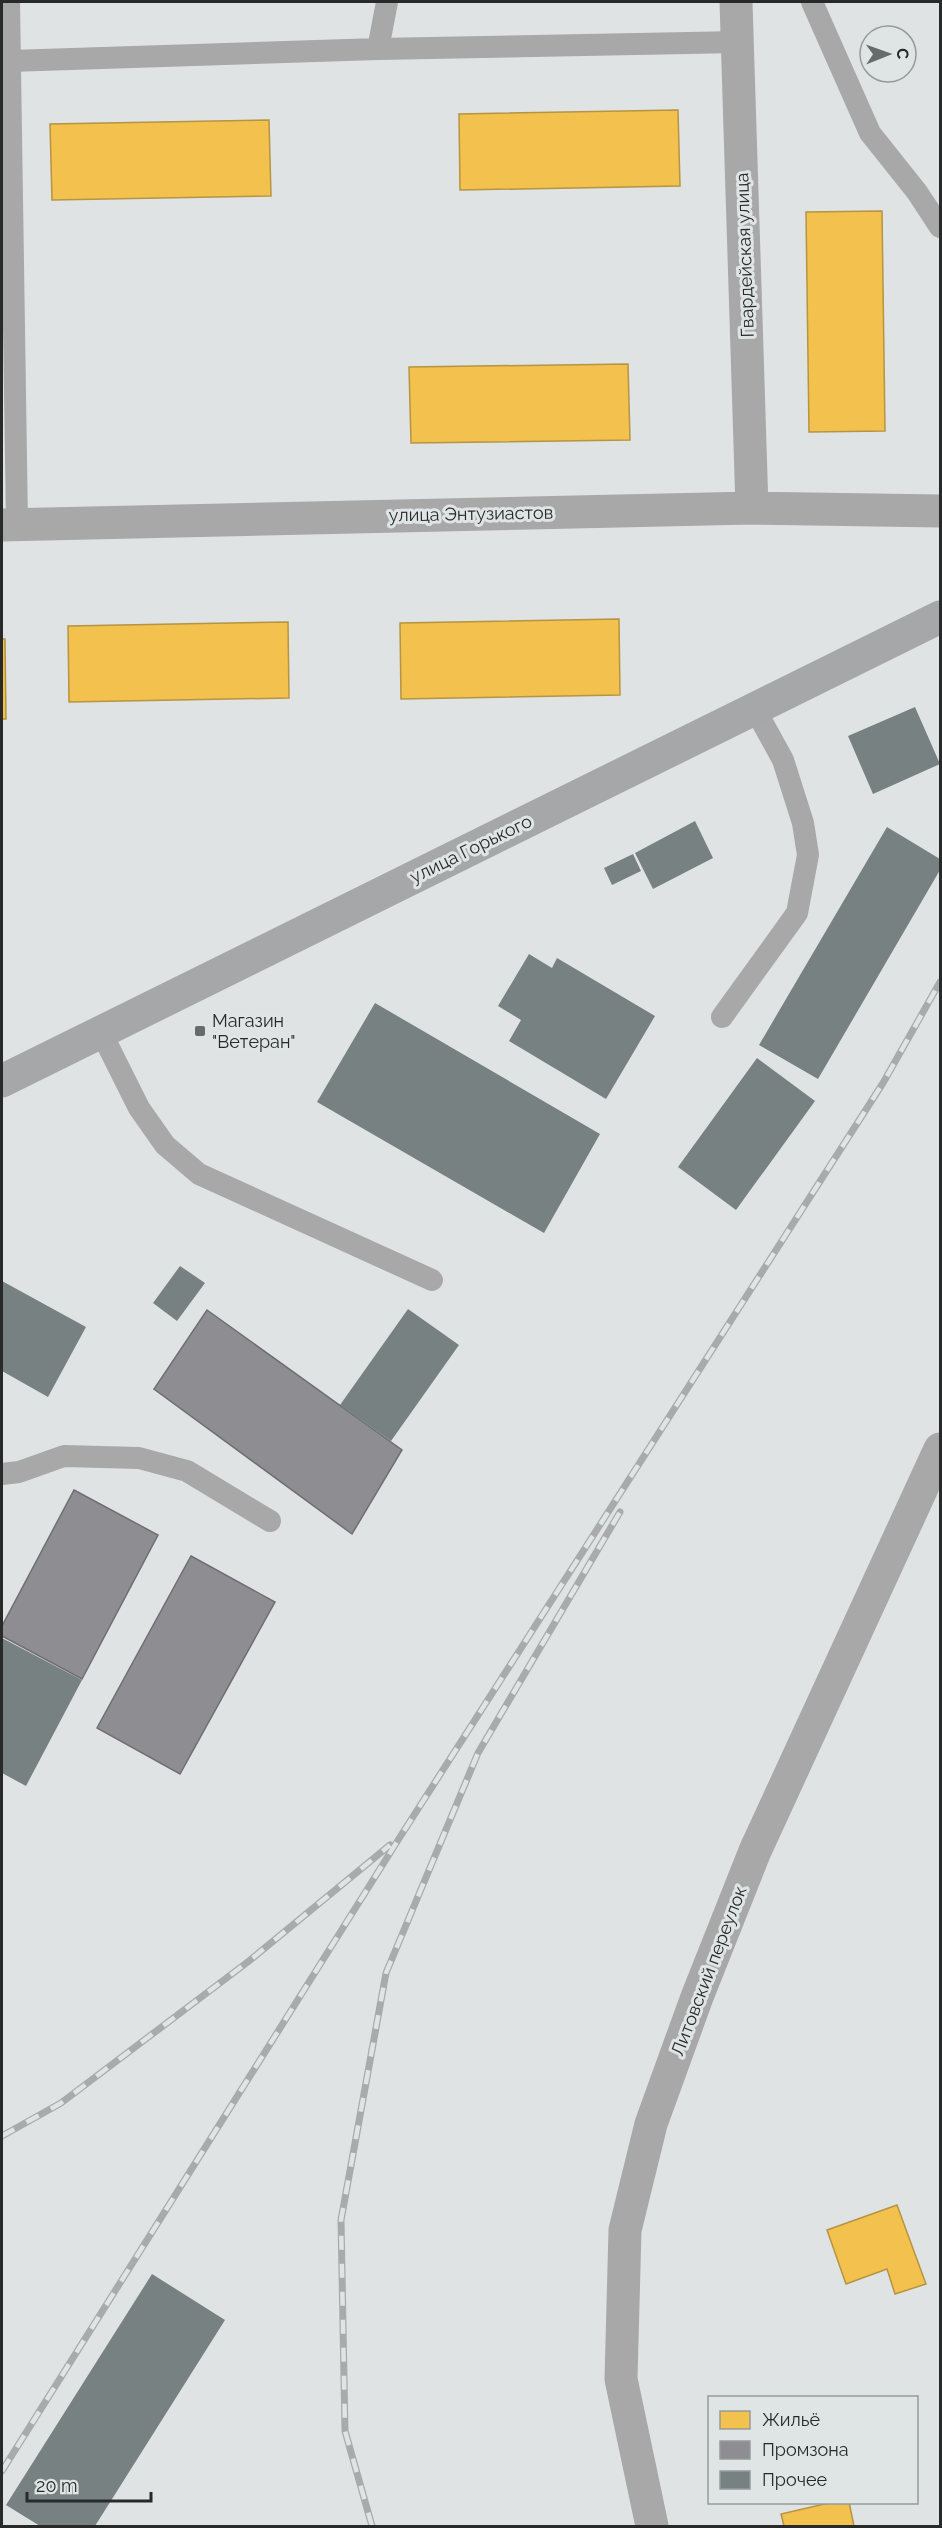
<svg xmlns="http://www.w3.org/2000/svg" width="942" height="2528" font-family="Raleway,sans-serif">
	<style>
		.homes { fill: #f2c14e; stroke: #b59443; stroke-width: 1.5 }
		.industry { fill: #8d8d92; stroke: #6f6f73; stroke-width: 1.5 }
		.building { fill: #788182 }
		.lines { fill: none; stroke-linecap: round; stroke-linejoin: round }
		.lane { stroke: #a8a8a8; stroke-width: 22 }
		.street { stroke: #a8a8a8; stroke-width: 33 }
		.secondary { stroke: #a6a7a8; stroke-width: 33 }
		.rail-casing { stroke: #a9abab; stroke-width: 7 }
		.rail { stroke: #dfe4e5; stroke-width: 4.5; stroke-dasharray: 14; stroke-linecap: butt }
		.poi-dot { fill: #686b6b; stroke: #dfe4e5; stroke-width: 2 }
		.labels { text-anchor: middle; stroke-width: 6; stroke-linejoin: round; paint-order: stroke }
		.street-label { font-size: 18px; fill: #282a2a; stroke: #dfe4e5 }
		.poi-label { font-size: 18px; fill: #282a2a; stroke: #dfe4e5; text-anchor: start }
	</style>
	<rect width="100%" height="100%" fill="#e0e3e4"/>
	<!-- homes -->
	<path class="homes" d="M678 110 680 186 460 190 459 114Z
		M269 120 271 196 52 200 50 124Z
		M882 211 885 431 809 432 806 212Z
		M628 364 630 440 411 443 409 367Z
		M619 619 620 695 401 699 400 623Z
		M288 622 289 698 69 702 68 626Z
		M2 639H5L6 719H2Z
		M897 2205 926 2284 895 2294 887 2269 846 2284 827 2230Z
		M833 2502H849L854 2526H784L781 2514Z"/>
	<!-- industry -->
	<path class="industry" d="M207 1310 402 1450 352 1534 154 1389Z
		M74 1490 158 1535 82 1679 2 1636V1626Z
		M191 1556 275 1602 180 1774 97 1728Z"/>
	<!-- building -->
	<path class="building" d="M915 707 940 764 873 794 848 736Z
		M695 821 713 858 653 889 635 853Z
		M887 827 940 859V870L818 1079 759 1045Z
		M633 854 641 871 612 885 604 868Z
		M529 954 552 968 557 958 655 1016 606 1099 509 1041 521 1020 498 1006Z
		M375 1003 600 1134 544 1233 317 1102Z
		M757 1058 815 1101 736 1210 678 1167Z
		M180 1266 205 1283 177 1321 153 1303Z
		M2 1281 86 1327 48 1397 2 1371Z
		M408 1309 459 1345 391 1441 340 1405Z
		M2 1638 82 1680 26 1786 2 1773Z
		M152 2274 225 2320 95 2526H40L6 2505Z"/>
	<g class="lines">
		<!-- lane -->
		<path class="lane" d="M9 2 17 524
			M812 2 870 133 917 192 940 227
			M378 49 387 2
			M10 61 378 49 739 42
			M722 1017 797 913 808 855 803 823 783 760 755 709
			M101 1032 139 1108 165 1145 199 1174 432 1280
			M2 1474 19 1472 64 1456 139 1458 187 1471 270 1521"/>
		<!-- street -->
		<path class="street" d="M736 2 752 508
			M2 525 752 508 940 511
			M652 2526 621 2379 625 2230 651 2124 697 1997 755 1851 940 1449"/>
		<!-- secondary -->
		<path class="secondary" d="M2 1081 940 617"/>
		<defs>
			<path id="rail" d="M2 2136 61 2103 249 1961 390 1845
				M2 2471 400 1837 883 1083 940 982
				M372 2526 345 2431 341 2220 386 1973 478 1753 620 1512"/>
		</defs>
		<!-- rail casing -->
		<use href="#rail" class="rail-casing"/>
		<!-- rail -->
		<use href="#rail" class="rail"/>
	</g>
	<!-- markers -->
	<rect class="poi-dot" x="194" y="1025" width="12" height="12" rx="3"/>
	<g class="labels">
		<!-- street labels -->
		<g class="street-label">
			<text transform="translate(745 255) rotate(-92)" y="6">Гвардейская улица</text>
			<text transform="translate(471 514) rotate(-1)" y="6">улица Энтузиастов</text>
			<text transform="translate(471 849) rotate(-26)" y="6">улица Горького</text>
			<text transform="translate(709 1971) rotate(-69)" y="6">Литовский переулок</text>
		</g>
		<!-- poi labels -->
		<g class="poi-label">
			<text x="212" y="1027">Магазин<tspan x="212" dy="21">"Ветеран"</tspan></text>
		</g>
	</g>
	<!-- border -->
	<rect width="942" height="2528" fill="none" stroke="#282a2a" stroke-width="6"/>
	<!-- legend -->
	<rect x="708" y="2396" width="210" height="108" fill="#dfe4e5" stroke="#969a9a" stroke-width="1.5"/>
	<rect x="720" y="2411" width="30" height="18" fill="#f2c14e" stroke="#969a9a" stroke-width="1.5"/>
	<text x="762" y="2426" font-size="18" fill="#282a2a">Жильё</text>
	<rect x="720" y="2441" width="30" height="18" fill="#8d8d92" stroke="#969a9a" stroke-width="1.5"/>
	<text x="762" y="2456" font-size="18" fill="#282a2a">Промзона</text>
	<rect x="720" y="2471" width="30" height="18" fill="#788182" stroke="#969a9a" stroke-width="1.5"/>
	<text x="762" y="2486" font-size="18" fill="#282a2a">Прочее</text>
	<!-- north arrow -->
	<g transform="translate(888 54) rotate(89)"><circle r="28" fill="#dfe4e5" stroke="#969a9a" stroke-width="1.5"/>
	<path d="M0-4.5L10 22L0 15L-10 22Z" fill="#686b6b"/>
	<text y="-9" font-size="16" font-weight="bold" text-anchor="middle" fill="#282a2a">С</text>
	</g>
	<!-- scale -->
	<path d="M27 2492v9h124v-9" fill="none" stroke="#282a2a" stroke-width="3"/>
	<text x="36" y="2492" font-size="18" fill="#282a2a" stroke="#dfe4e5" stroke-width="4.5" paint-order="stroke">20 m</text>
</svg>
